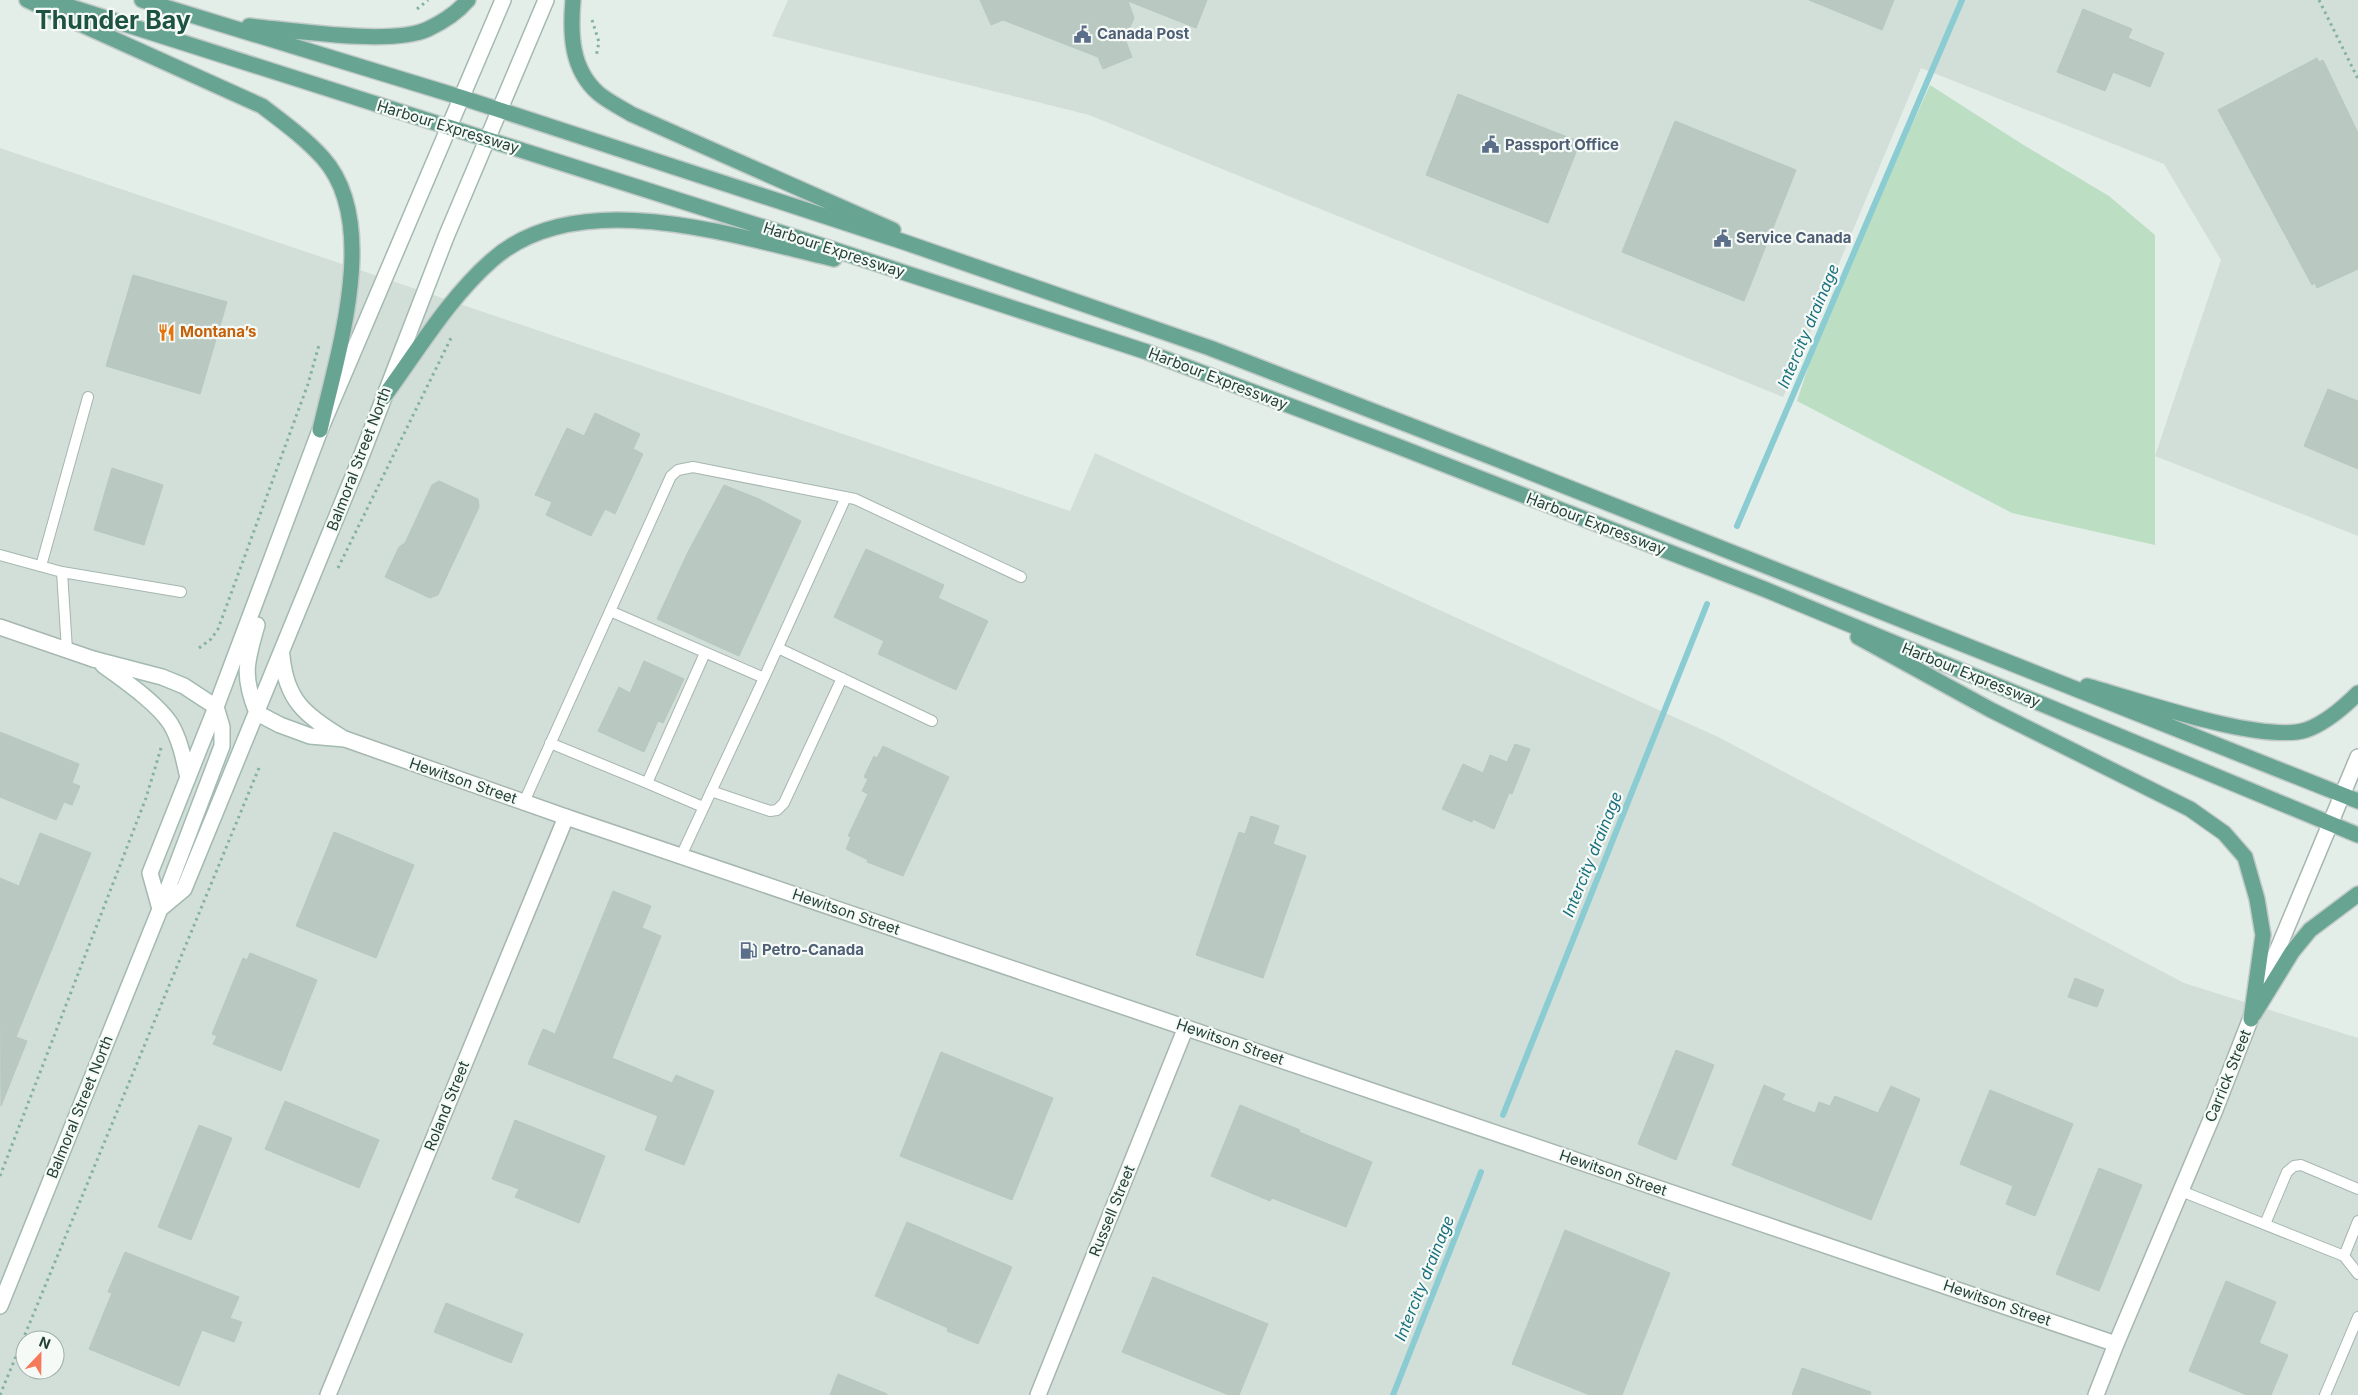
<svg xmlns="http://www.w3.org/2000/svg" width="2358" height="1395" font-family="Inter,sans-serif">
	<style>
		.built { fill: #d2ded8; fill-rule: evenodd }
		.green { fill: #bcdfc4 }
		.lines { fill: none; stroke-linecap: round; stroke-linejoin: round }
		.stream { stroke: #8bccd3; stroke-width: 6 }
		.building { fill: #b9c9c2; stroke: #b6c8bf }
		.service-casing { stroke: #a6b6b0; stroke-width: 12 }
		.minor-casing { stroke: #a6b6b0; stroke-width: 18 }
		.tertiary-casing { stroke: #a6b6b0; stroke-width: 18 }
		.secondary-casing { stroke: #a2bab0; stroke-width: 18 }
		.primary-casing { stroke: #c1cac7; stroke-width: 18 }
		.path { stroke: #84b2a1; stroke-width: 3; stroke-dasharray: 2.5 4; stroke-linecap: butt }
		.service { stroke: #fff; stroke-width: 10 }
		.minor { stroke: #fff; stroke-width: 15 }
		.tertiary { stroke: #fff; stroke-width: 15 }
		.secondary { stroke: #fff; stroke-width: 15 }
		.primary { stroke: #67a492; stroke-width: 15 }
		.labels { text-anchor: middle; stroke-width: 4.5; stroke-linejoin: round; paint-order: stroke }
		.service-label { font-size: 15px; font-weight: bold; fill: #4e5e75; stroke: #f5faf7; text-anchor: start }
		.street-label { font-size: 15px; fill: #234037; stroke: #f5faf7 }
		.food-label { font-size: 15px; font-weight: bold; fill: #c56008; stroke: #f5faf7; text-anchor: start }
		.water-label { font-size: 16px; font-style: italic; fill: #1b727e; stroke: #f5faf7 }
		.town-label { font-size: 25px; font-weight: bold; fill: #1e5343; stroke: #f5faf7 }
	</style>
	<rect width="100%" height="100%" fill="#e4eee9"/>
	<!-- built -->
	<path class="built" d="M788 0H2358V536L2155 456 2221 260 2164 164 1921 68 1783 397 1089 115 772 36Z
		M0 148 1070 511 1095 453 1718 737 2184 983 2358 1038V1395H0ZM25 1340H55V1370H25Z"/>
	<!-- green -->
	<path class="green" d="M1930 85 2022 144 2109 196 2155 235V545L2012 513 1797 401 1832 295 1848 266Z"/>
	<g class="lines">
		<!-- stream -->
		<path class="stream" d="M1737 526 1962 0
			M1503 1115 1707 604
			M1393 1395 1481 1172"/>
	</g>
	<!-- building -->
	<path class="building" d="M980 0H1207L1196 28 1128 1 1134 18 1125 39 1132 57 1103 69 1098 57 1003 20 991 25Z
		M1809 0H1894L1882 30Z
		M2083 9 2132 29 2128 38 2164 53 2150 87 2113 72 2105 91 2057 72Z
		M2317 58 2319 62 2323 60 2358 133V269L2317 288 2315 283 2312 285 2218 110Z
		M1458 94 1580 142 1548 223 1426 175Z
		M1675 121 1796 170 1744 301 1622 252Z
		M133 275 227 302 200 394 106 366Z
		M2328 389 2358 401V469L2304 446Z
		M595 413 640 434 633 449 643 454 615 514 605 509 591 536 546 515 552 502 535 495 567 428 584 436Z
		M112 468 163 485 144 545 94 530Z
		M439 481 478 499 479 507 438 595 430 598 385 577 399 547 405 543 432 485Z
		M724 485 759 499 801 521 739 656 657 619 688 552Z
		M866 549 944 585 938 598 988 621 956 690 878 654 884 641 834 617Z
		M644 661 684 679 663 723 658 721 644 752 598 731 619 687 630 693Z
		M0 732 79 764 72 783 80 786 72 805 64 802 56 820 0 797Z
		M1515 744 1530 749 1512 794 1509 793 1494 829 1473 819 1472 822 1442 809 1463 764 1483 773 1490 755 1507 762Z
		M883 746 949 777 903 876 867 862 868 860 846 849 851 837 848 836 868 794 862 791 868 779 864 777 874 756 877 758Z
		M1251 816 1279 826 1273 844 1306 856 1263 978 1196 955 1239 832 1245 834Z
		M334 832 414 865 376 958 296 926Z
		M40 833 91 853 16 1037 27 1041 1 1106 0 878 19 886Z
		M613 891 651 906 642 928 661 936 612 1058 672 1083 676 1075 714 1091 684 1165 645 1150 658 1116 528 1064 543 1029 555 1034Z
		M250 953 317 980 281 1071 213 1044 217 1036 212 1034 243 958 247 960Z
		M2075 978 2104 990 2097 1007 2068 997Z
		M1676 1050 1714 1065 1676 1160 1638 1144Z
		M941 1052 1053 1098 1012 1200 900 1156Z
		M1764 1085 1785 1094 1782 1100 1815 1113 1819 1102 1830 1106 1835 1096 1878 1113 1891 1086 1920 1099 1871 1220 1732 1165Z
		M1990 1090 2073 1124 2035 1216 2006 1204 2013 1186 1960 1164Z
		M285 1101 379 1140 359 1188 265 1149Z
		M1240 1105 1300 1130 1299 1132 1372 1162 1346 1227 1272 1198 1270 1201 1211 1176Z
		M515 1120 605 1156 579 1223 515 1197 519 1189 492 1179Z
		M199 1125 232 1138 191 1240 158 1227Z
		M2099 1168 2142 1185 2099 1291 2056 1274Z
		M907 1222 1012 1267 978 1344 947 1331 948 1328 875 1296Z
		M1565 1230 1670 1273 1622 1395H1590L1512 1364Z
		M125 1252 239 1297 230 1318 242 1322 234 1342 202 1330 179 1386 89 1349 112 1293 108 1292Z
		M1153 1277 1268 1324 1239 1395H1229L1122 1352Z
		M2226 1281 2276 1302 2259 1343 2288 1355 2271 1395H2247L2189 1371Z
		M446 1303 523 1334 511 1363 434 1332Z
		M1802 1368 1871 1392 1870 1395H1792Z
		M838 1374 887 1394V1395H830Z"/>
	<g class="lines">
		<defs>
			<path id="service" d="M0 555 62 572
				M41 566 88 397
				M610 611 764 678 846 497
				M778 648 932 721
				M67 650 62 572 181 592
				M550 743 647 783
				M711 791 770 811 777 810 784 803 842 678
				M524 802 671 476 678 470 693 467 855 499 1021 577
				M703 807 647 783 705 653
				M681 856 764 678
				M2181 1191 2344 1256 2358 1274
				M2265 1224 2287 1172 2294 1166 2301 1165 2358 1189
				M2344 1256 2358 1221
				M2325 1395 2358 1317"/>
			<path id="minor" d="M0 627 93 659
				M328 1395 566 817
				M2096 1395 2116 1344"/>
			<path id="tertiary" d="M345 739 566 817 2116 1344 2215 1110 2275 956 2358 757
				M1038 1395 1186 1027"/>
			<path id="secondary" d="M257 625C246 662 242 676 257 713L280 725 310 736 345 739
				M282 656C286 700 305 715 341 737
				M103 665C123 680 156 702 170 723 180 739 184 760 188 778
				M160 909 184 889 359 462 446 237 546 0
				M160 909 150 873 216 707 320 430 503 0
				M0 1306 160 909 222 746V727L216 707 184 686 162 677 93 659"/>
			<path id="primary" d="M27 0 262 106C283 122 305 138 323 158 381 223 337 355 320 430
				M49 0 829 248 1147 352 1397 446 1764 589 2358 835
				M142 0 463 98 904 242 1210 348 1489 456 2358 801
				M573 0C570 34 571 69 598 93 607 101 620 107 631 114L893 230
				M249 26C291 30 393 46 428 29 443 22 457 13 468 0
				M383 398C417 352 448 299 491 261 577 183 734 236 834 259
				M1858 637 1991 710 2190 809 2224 833 2245 857 2257 899 2263 935 2251 1019
				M2087 686C2135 699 2261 744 2306 730 2326 723 2343 708 2358 693
				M2254 1014 2292 952 2310 930 2358 894"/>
		</defs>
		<!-- service casing -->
		<use href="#service" class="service-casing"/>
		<!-- minor casing -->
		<use href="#minor" class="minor-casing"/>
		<!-- tertiary casing -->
		<use href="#tertiary" class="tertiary-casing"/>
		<!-- secondary casing -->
		<use href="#secondary" class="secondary-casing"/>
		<!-- primary casing -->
		<use href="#primary" class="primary-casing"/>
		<!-- path -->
		<path class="path" d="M2319 0 2358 79
			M417 9 428 0
			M592 20 599 42 596 57
			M338 568 452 336
			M199 648 211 639 218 629 308 384 319 345
			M0 1176 146 798 161 748
			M0 1395 259 768"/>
		<!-- service -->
		<use href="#service" class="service"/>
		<!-- minor -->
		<use href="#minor" class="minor"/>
		<!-- tertiary -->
		<use href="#tertiary" class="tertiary"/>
		<!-- secondary -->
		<use href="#secondary" class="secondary"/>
		<!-- primary -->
		<use href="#primary" class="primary"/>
	</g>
	<!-- icons -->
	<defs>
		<symbol id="civic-bare" viewBox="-9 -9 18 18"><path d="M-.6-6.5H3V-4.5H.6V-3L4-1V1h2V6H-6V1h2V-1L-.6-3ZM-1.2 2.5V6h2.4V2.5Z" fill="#5c6f8a" stroke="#f5faf7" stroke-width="2.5" paint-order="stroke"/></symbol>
		<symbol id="restaurant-bare" viewBox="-9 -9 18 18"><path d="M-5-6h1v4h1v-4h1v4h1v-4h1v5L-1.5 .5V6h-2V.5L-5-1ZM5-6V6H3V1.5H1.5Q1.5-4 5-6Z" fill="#e8710a" stroke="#f5faf7" stroke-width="2.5" paint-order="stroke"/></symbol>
		<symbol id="fuel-bare" viewBox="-9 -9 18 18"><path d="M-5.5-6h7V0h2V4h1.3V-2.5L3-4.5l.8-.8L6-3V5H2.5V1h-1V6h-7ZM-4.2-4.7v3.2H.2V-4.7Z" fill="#5c6f8a" stroke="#f5faf7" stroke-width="2.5" paint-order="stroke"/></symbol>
	</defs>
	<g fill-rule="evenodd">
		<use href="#civic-bare" x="1070" y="22" width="25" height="25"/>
		<use href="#civic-bare" x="1478" y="132" width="25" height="25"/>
		<use href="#civic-bare" x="1710" y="226" width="25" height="25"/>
		<use href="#restaurant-bare" x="154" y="320" width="25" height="25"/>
		<use href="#fuel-bare" x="736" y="938" width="25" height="25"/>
	</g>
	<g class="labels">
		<!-- service labels -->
		<g class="service-label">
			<text x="1097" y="39">Canada Post</text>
			<text x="1505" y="150">Passport Office</text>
			<text x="1736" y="243">Service Canada</text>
			<text x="762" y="955">Petro-Canada</text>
		</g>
		<!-- street labels -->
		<g class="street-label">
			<text transform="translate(448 127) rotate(17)" y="5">Harbour Expressway</text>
			<text transform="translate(834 250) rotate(18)" y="5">Harbour Expressway</text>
			<text transform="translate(1218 379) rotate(21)" y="5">Harbour Expressway</text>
			<text transform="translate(359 459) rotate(-69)" y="5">Balmoral Street North</text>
			<text transform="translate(1596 524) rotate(21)" y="5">Harbour Expressway</text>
			<text transform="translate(1971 675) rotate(22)" y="5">Harbour Expressway</text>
			<text transform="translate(463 781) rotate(19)" y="5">Hewitson Street</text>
			<text transform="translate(846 912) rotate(19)" y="5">Hewitson Street</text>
			<text transform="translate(1230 1042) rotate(19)" y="5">Hewitson Street</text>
			<text transform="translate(2228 1076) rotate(-68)" y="5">Carrick Street</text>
			<text transform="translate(447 1106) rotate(-68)" y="5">Roland Street</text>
			<text transform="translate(80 1107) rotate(-68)" y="5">Balmoral Street North</text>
			<text transform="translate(1613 1173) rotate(19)" y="5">Hewitson Street</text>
			<text transform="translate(1112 1211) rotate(-68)" y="5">Russell Street</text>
			<text transform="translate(1997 1303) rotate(19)" y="5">Hewitson Street</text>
		</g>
		<!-- food labels -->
		<g class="food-label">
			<text x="180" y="337">Montana’s</text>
		</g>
		<!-- water labels -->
		<g class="water-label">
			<text transform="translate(1808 326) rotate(-67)" y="6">Intercity drainage</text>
			<text transform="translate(1592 854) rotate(-68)" y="6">Intercity drainage</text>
			<text transform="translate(1424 1278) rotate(-68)" y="6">Intercity drainage</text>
		</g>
		<!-- town labels -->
		<g class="town-label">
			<text x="113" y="29">Thunder Bay</text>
		</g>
	</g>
	<!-- north arrow -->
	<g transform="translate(40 1355) rotate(22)"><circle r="24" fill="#f5faf7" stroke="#a1b0aa"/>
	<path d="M0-4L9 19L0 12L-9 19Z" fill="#f5795b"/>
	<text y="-8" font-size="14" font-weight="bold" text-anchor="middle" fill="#234037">N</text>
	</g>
</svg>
